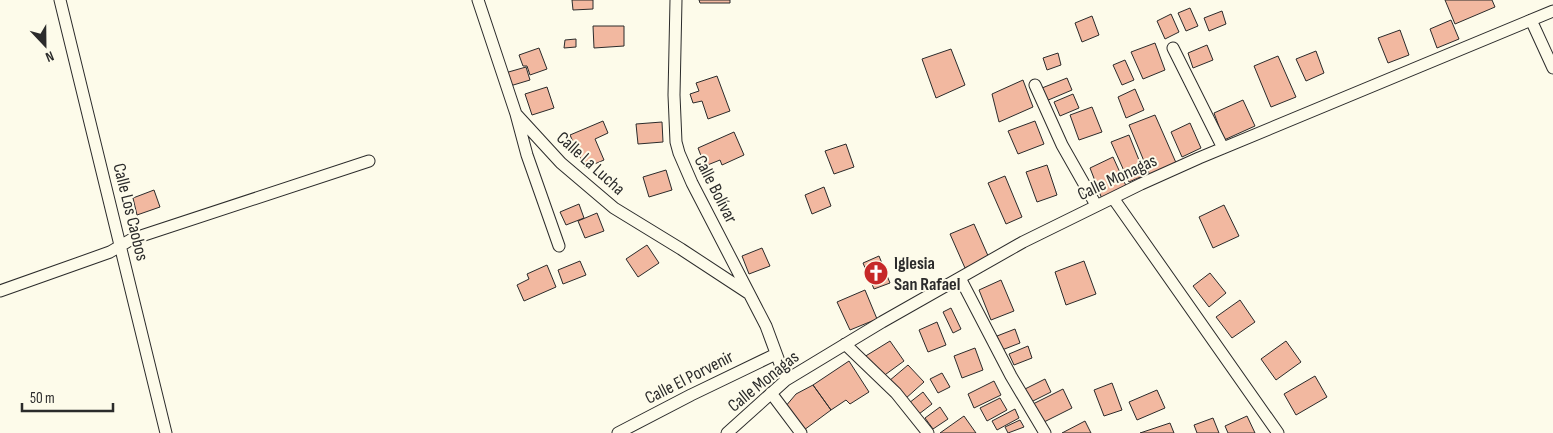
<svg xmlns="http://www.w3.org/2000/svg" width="1553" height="433" font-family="'Sofia Sans Condensed',sans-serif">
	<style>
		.building { fill: #f2b8a0; stroke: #2b2b2b }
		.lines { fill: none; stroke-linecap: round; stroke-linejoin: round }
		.minor-casing { stroke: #2b2b2b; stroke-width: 13 }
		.minor { stroke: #fdfbea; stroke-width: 11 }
		.labels { text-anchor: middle; stroke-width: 4; stroke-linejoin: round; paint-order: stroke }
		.street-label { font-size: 18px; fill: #2b2b2b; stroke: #fdfbea }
		.poi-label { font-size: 18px; font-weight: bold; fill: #2b2b2b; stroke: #fdfbea; text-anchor: start }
	</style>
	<rect width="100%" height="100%" fill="#fdfbea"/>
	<!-- building -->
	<path class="building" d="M572 0H593V9L573 10Z
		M699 0H730V3H700Z
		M1445 0H1492L1495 7 1455 24Z
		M1190 8 1198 26 1186 31 1178 13Z
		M1222 11 1226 24 1209 31 1204 18Z
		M1171 14 1179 32 1165 39 1157 21Z
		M1092 16 1099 35 1082 42 1075 23Z
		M1451 20 1459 39 1437 48 1430 29Z
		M593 26H624V46L594 48Z
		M1400 30 1409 55 1388 63 1378 38Z
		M576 39V47L564 48 565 40Z
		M1155 43 1165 70 1143 79 1131 52Z
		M1207 45 1213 60 1193 68 1188 53Z
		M539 48 547 69 530 75 527 66H523L519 55Z
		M951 49 965 85 936 98 922 59Z
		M1316 51 1324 73 1306 81 1296 59Z
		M1058 53 1061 65 1047 70 1043 58Z
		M1278 56 1296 97 1271 107 1254 66Z
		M1125 60 1134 80 1122 85 1113 65Z
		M526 67 530 80 510 86 505 73Z
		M717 76 730 111 708 119 702 101 693 103 690 94 699 91 696 83Z
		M1067 78 1072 90 1046 101 1042 88Z
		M1023 80 1033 107 999 122 992 94Z
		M547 87 554 108 532 115 525 94Z
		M1135 89 1144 110 1126 118 1118 97Z
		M1073 94 1079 108 1060 116 1054 102Z
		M1243 100 1255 126 1224 140 1214 113Z
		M1092 107 1102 132 1079 140 1070 115Z
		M1155 115 1177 165 1151 178 1129 125Z
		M603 121 608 133 595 139 604 160 585 168 570 135Z
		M1035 121 1044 144 1018 154 1008 131Z
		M662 122 663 142 638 144 636 124Z
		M1190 123 1201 148 1182 157 1171 132Z
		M734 132 744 155 722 165 720 160 705 166 698 148Z
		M1129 135 1145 175 1129 182 1111 142Z
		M846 144 854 167 834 174 825 151Z
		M1113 157 1127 188 1102 199 1090 168Z
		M1047 165 1057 195 1037 202 1026 172Z
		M666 170 672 190 649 197 643 177Z
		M1005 176 1022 217 1006 224 988 183Z
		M824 187 831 206 812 214 805 195Z
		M154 190 160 207 137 215 133 198Z
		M579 204 584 218 566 225 560 212Z
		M1224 205 1239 236 1213 248 1199 217Z
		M597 213 604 231 585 238 578 221Z
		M974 224 989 258 965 268 950 234Z
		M647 245 659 263 638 277 626 259Z
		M762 248 770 266 749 274 742 256Z
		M879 256 890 283 874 289 863 263Z
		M580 261 586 275 563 284 558 270Z
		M1084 261 1096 294 1066 305 1055 272Z
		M547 265 556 287 524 301 517 285 529 279 527 274Z
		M1210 273 1226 293 1209 307 1193 286Z
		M1001 280 1014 311 991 320 979 290Z
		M865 290 877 319 850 330 837 302Z
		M1240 300 1255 322 1232 338 1216 317Z
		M951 308 961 329 953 333 943 312Z
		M937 322 946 345 928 352 919 330Z
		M1015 329 1020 343 1002 350 997 336Z
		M890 341 904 361 882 377 864 357Z
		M1286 341 1301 362 1276 380 1261 359Z
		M1028 346 1032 358 1014 365 1009 354Z
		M975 348 983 370 962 378 954 356Z
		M849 361 869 392 850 404 846 400 831 410 813 385Z
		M908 365 924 382 905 399 889 381Z
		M942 373 950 387 938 393 930 379Z
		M1315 376 1327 397 1296 415 1284 394Z
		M1045 379 1051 392 1029 403 1023 390Z
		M994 381 1001 395 974 408 968 394Z
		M1112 383 1122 410 1104 416 1094 390Z
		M813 385 831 410 804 430 785 407 796 394Z
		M1063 389 1072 408 1042 423 1033 404Z
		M1157 390 1165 408 1137 420 1129 402Z
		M923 392 932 404 919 414 909 403Z
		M1000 398 1007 410 987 421 980 408Z
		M940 407 948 419 933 429 925 418Z
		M1015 409 1019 418 997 430 992 421Z
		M964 416 976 433H940Z
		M1247 416 1255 433H1228L1225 426Z
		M1213 418 1219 433H1197L1194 425Z
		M1020 420 1024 427 1008 433 1005 427Z
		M1085 421 1091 433H1062Z
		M1170 423 1174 433H1140Z"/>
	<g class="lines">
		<defs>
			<path id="minor" d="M60 0 166 433
				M478 0 516 114 527 155 559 246
				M676 0 674 95 676 142 679 153 692 183 766 326 786 380
				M1531 20 1553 68
				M1173 48 1223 148
				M1035 85 1062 145 1096 205
				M516 114 561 163 614 208 681 249 748 293
				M1113 198 1278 433
				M960 278 1011 376 1045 433
				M0 291 110 252 132 239 369 161
				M845 344 896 393 928 433
				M771 393 801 433
				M618 433 691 395 776 354
				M727 433 786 380 882 322 1023 242 1141 184 1199 158 1553 11"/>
		</defs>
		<!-- minor casing -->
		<use href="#minor" class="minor-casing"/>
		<!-- minor -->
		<use href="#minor" class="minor"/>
	</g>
	<!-- icons -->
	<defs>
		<symbol id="church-disc" viewBox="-11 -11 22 22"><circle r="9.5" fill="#c62828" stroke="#fdfbea"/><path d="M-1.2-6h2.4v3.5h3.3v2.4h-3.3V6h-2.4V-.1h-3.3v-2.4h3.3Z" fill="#fff"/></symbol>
	</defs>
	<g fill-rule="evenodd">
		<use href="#church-disc" x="862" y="259" width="28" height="28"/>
	</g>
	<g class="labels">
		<!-- street labels -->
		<g class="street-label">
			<text transform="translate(591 163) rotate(42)" y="6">Calle La Lucha</text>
			<text transform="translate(1117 177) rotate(-25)" y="6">Calle Monagas</text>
			<text transform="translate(716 189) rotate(63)" y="6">Calle Bolívar</text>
			<text transform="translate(131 212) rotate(76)" y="6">Calle Los Caobos</text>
			<text transform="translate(689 377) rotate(-27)" y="6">Calle El Porvenir</text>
			<text transform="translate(763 381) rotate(-39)" y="6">Calle Monagas</text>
		</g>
		<!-- poi labels -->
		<g class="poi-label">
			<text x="894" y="269">Iglesia<tspan x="894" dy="21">San Rafael</tspan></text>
		</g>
	</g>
	<!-- north arrow -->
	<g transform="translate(45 45) rotate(158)" stroke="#fdfbea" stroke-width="4" paint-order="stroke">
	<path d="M0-4L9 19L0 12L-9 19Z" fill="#2b2b2b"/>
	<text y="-8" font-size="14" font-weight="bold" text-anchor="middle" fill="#2b2b2b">N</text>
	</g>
	<!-- scale -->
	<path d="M22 403v8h91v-8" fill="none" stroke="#2b2b2b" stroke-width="2.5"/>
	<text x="30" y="403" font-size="15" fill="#2b2b2b" stroke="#fdfbea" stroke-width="4" paint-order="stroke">50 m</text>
</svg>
